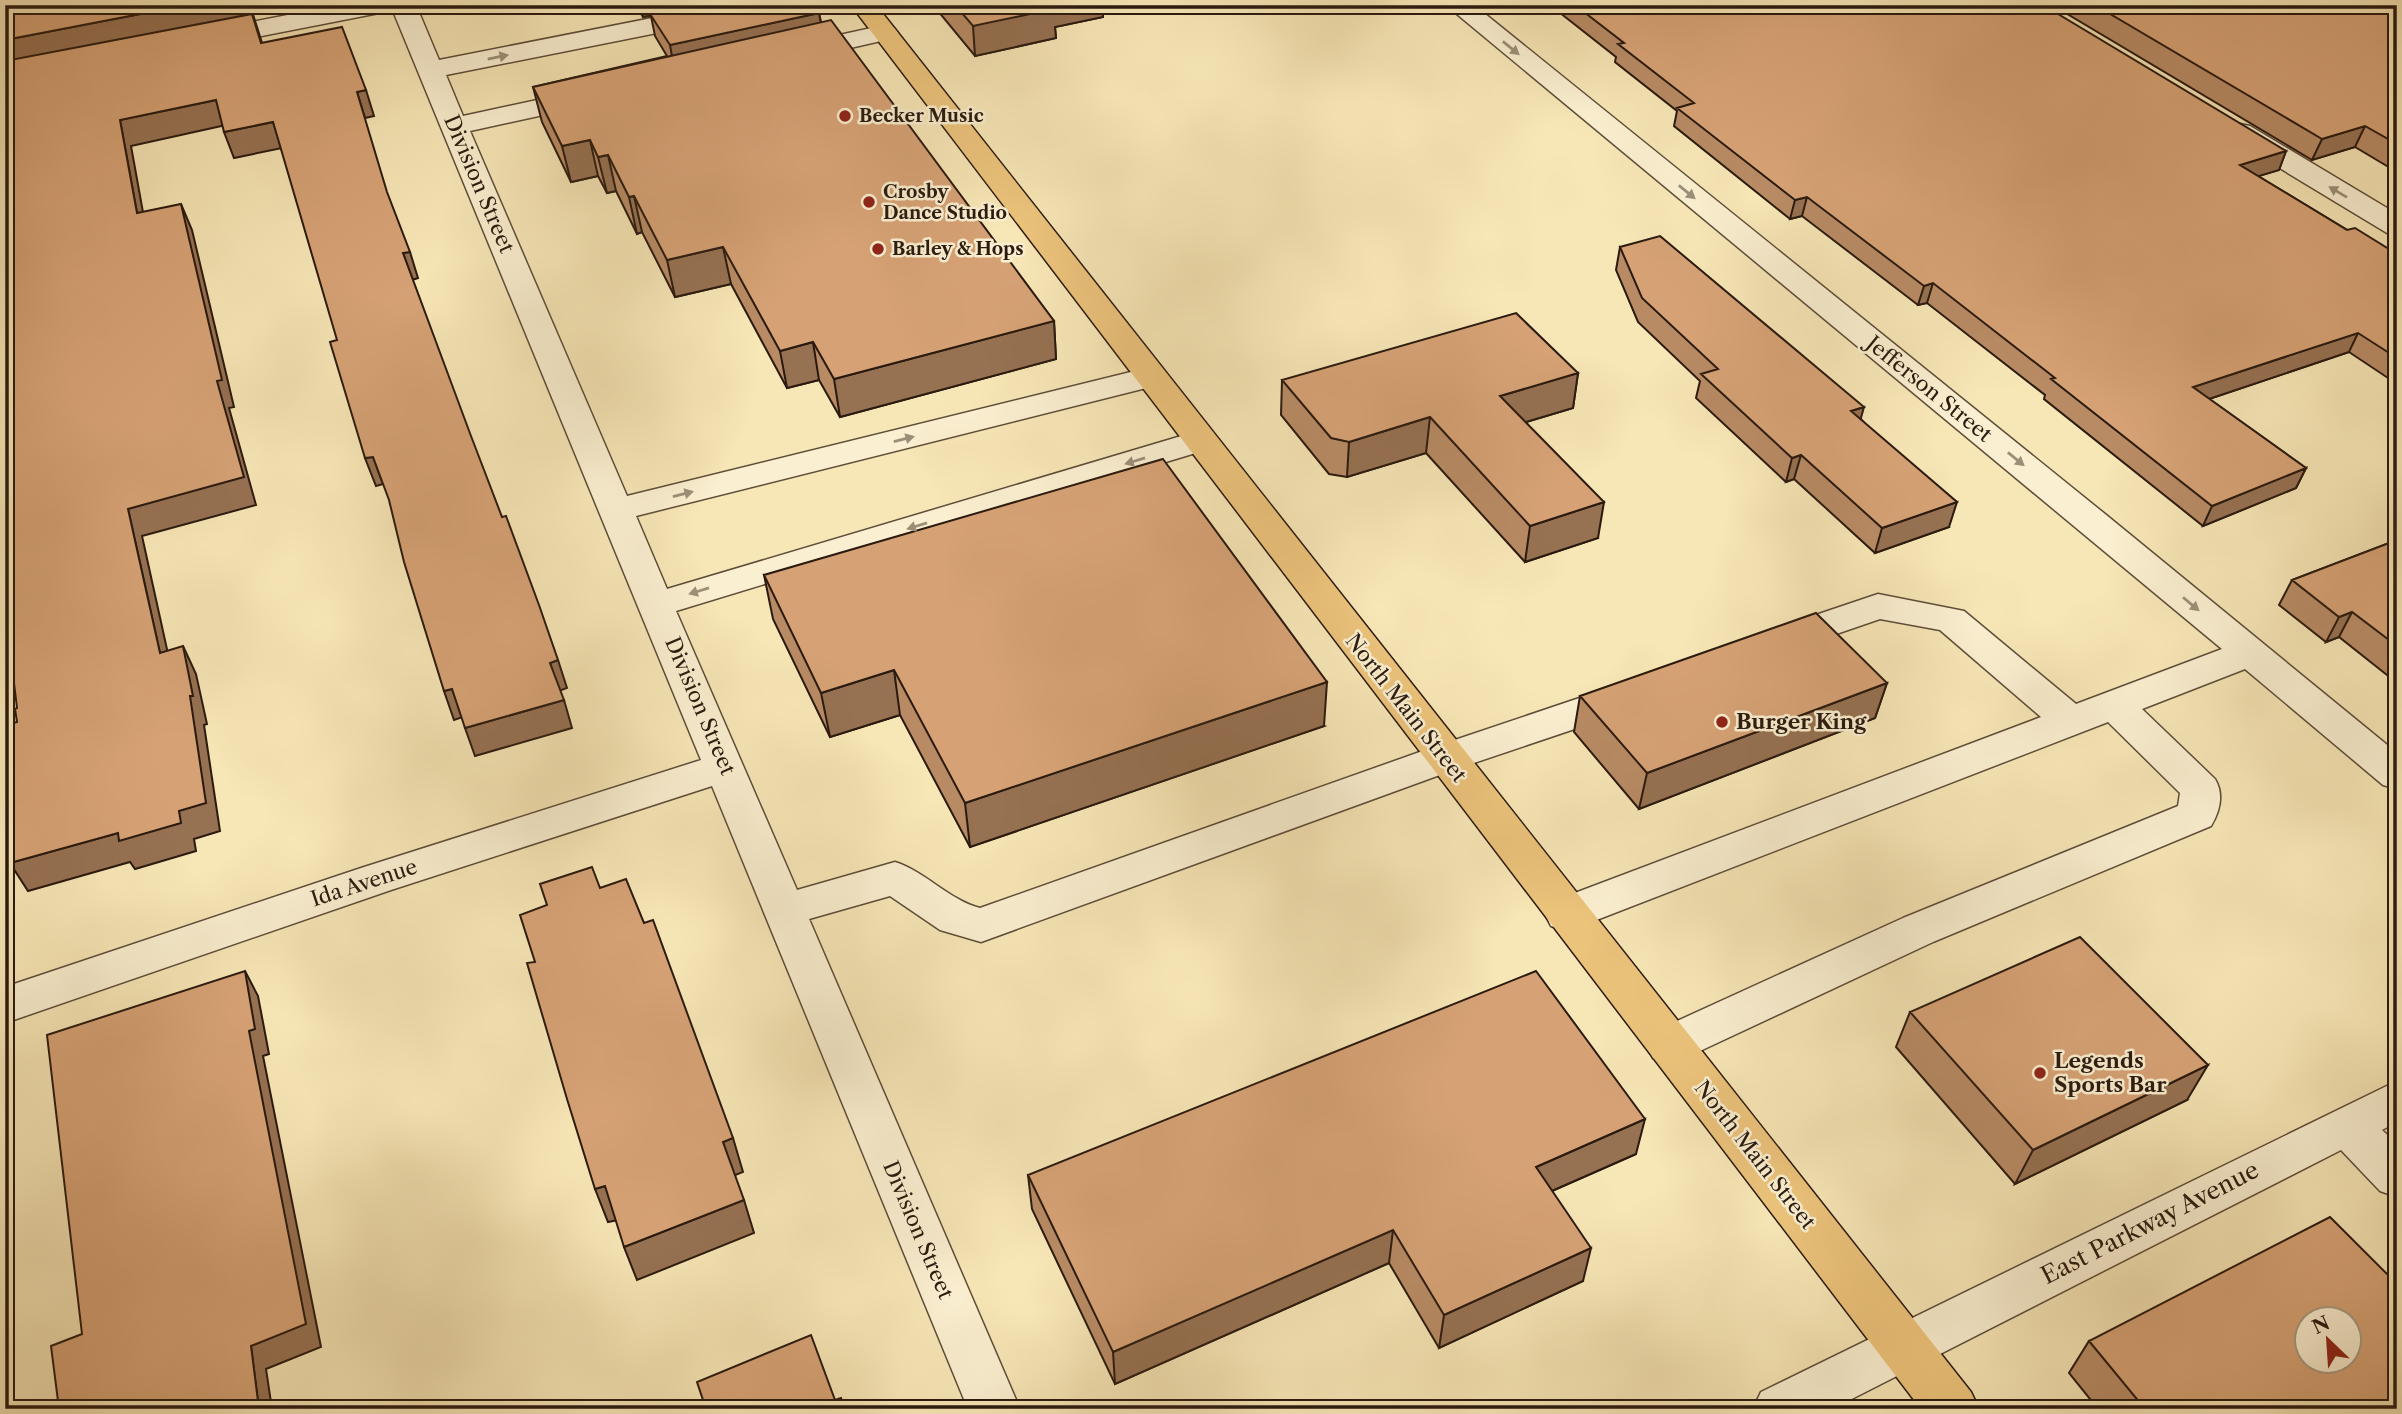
<svg xmlns="http://www.w3.org/2000/svg" width="2402" height="1414" font-family="'Libre Caslon Text',serif">
	<style>
		.lines { fill: none; stroke-linecap: round; stroke-linejoin: round }
		.minor-casing { stroke: #5d4d39; stroke-width: 3 }
		.major-casing { stroke: #2a1a0f; stroke-width: 3 }
		.minor { fill: #faefd0; fill-rule: evenodd }
		.major { fill: #ecc37b; fill-rule: evenodd }
		.wall { fill: #b88b65; stroke: #2a1a0f; stroke-width: 2 }
		.shaded-wall { fill: #967152; stroke: #2a1a0f; stroke-width: 2 }
		.building { fill: #d6a275; stroke: #2a1a0f; stroke-width: 2; fill-rule: evenodd }
		.oneway { fill: #9c8f79 }
		.poi-dot { fill: #8f2418; stroke: #faefd0; stroke-width: 2.5 }
		.labels { text-anchor: middle; stroke-width: 5; stroke-linejoin: round; paint-order: stroke }
		.far-poi-label { font-size: 18px; font-weight: bold; fill: #2a1a0f; stroke: #faefd0; text-anchor: start }
		.street-label { font-size: 21px; fill: #2a1a0f; stroke: #faefd0 }
		.poi-label { font-size: 21px; font-weight: bold; fill: #2a1a0f; stroke: #faefd0; text-anchor: start }
		.near-street-label { font-size: 24px; fill: #2a1a0f; stroke: #faefd0 }
	</style>
	<rect width="100%" height="100%" fill="#f7e6b6"/>
	<filter id="stains"><feTurbulence type="fractalNoise" baseFrequency=".00286" numOctaves="4"/><feColorMatrix values="0 0 0 0 .2 0 0 0 0 .09 0 0 0 0 .02 0 0 0 .5 -.17"/></filter>
	<radialGradient id="worn" r=".72"><stop offset=".6" stop-color="#630" stop-opacity="0"/><stop offset="1" stop-color="#630" stop-opacity=".3"/></radialGradient>
	<g class="lines">
		<defs>
			<path id="minor" d="M339 5H416L439 60 718 5H769L766 10 757 13 446 75 463 116 588 89 598 91 601 97 598 103 470 131 627 496 1151 367 1162 370 1167 377 1162 384 636 516 667 589 1188 434 1200 431 1212 434 1217 441 1212 448 676 611 797 890 895 862C926 872 949 900 980 908L1431 748 1612 687 1626 684 1640 687 1645 697 1640 707 1459 768 981 942 940 930 890 896 809 919 1020 1409H968L712 786 391 890 5 1023V987L361 868 701 760 391 6 388 10 379 13 206 47 197 44 193 39 197 34 206 31Z
				M1446 5H1474L2105 514 2397 753V789L2383 785 2245 669 2142 709 2215 779C2224 794 2220 811 2211 826L1933 942 1685 1058 1669 1064 1653 1058 1647 1045 1653 1032 1903 918 2178 806 2180 793 2108 722 1581 926 1566 931 1551 926 1545 914 1551 902 2041 717 1940 630 1880 619 1778 654 1765 650 1759 641 1765 632 1878 594 1964 611 2076 704 2222 649Z
				M885 25 894 28 898 33 894 38 798 60 789 58 785 52 789 46Z
				M2240 124 2250 126 2397 214V236L2387 233 2230 138 2226 132 2230 126Z
				M2397 1081V1122L2382 1130 2397 1144V1197L2380 1191 2341 1150 1832 1409H1753L1761 1392Z"/>
			<path id="major" d="M851 5H876L1971 1392 1979 1409H1921Z"/>
		</defs>
		<!-- minor casing -->
		<use href="#minor" class="minor-casing"/>
		<!-- major casing -->
		<use href="#major" class="major-casing"/>
		<!-- minor -->
		<use href="#minor" class="minor"/>
		<!-- major -->
		<use href="#major" class="major"/>
	</g>
	<!-- wall -->
	<path class="wall" d="M636 5H813L819 13 821 22 1054 321 1056 359 840 417 819 380 787 388 731 284 675 297 642 232 637 234 616 191 607 193 598 176 571 182 542 122 533 87 667 56 655 36 651 16 643 17Z
		M933 5H1102L1103 17 1055 27 1056 38 975 56Z
		M1550 5H1978L1992 13 2286 151 2279 170 2258 176 2397 260V384L2349 352 2209 399 2306 468 2296 488 2203 526 2044 399 2045 395 1927 303 1918 305 1802 216 1790 219 1674 126 1677 111 1615 62 1616 57Z
		M2066 5H2397V172L2355 147 2312 160 2064 12Z
		M1620 247 1861 419 1949 527 1875 553 1794 479 1786 482 1696 398 1700 381 1638 322 1616 270Z
		M1578 373 1573 408 1526 422 1598 538 1525 562 1426 453 1347 477 1329 474 1281 415 1282 380Z
		M2397 540V683L2339 637 2326 642 2279 605 2292 580Z
		M764 575 1324 726 970 847 900 715 830 737 773 619Z
		M1887 683 1875 718 1639 809 1574 732 1580 696Z
		M1910 1012 2187 1100 2015 1184 1896 1047Z
		M1636 1154 1552 1191 1583 1281 1439 1348 1389 1263 1115 1384 1032 1209 1028 1175Z
		M2387 1274 2397 1409H2098L2069 1373 2089 1341Z"/>
	<!-- shaded-wall -->
	<path class="shaded-wall" d="M187 5H250L270 68 5 67V40Z
		M641 5H703L643 17Z
		M1047 5H1102L1103 17 1055 27 1056 38 975 56 973 26Z
		M819 13 823 36 674 68 670 45Z
		M366 90 374 116 365 118 357 92Z
		M216 100 226 125 131 146 148 240 137 213 120 120Z
		M273 122 282 148 234 158 224 132Z
		M2365 126 2355 147 2312 160 2322 139Z
		M590 140 598 176 571 182 562 146Z
		M2286 151 2279 170 2233 184 2240 165Z
		M608 155 616 191 607 193 598 157Z
		M634 196 642 232 637 234 629 197Z
		M1807 197 1802 216 1790 219 1795 200Z
		M181 204 192 230 234 407 229 408 256 505 142 536 174 681 160 653 128 509 217 381Z
		M723 247 731 284 675 297 667 260Z
		M410 252 418 278 412 280 403 253Z
		M1933 283 1927 303 1918 305 1924 286Z
		M1054 321 1056 359 840 417 834 379Z
		M2358 333 2349 352 2185 407 2193 387Z
		M813 342 819 380 787 388 780 351Z
		M1578 373 1573 408 1496 431 1500 396Z
		M1864 407 1857 432 1851 411Z
		M1430 417 1426 453 1347 477 1349 442Z
		M1801 455 1794 479 1786 482 1792 458Z
		M373 457 383 484 376 486 365 458Z
		M2306 468 2296 488 2203 526 2212 506Z
		M1604 502 1598 538 1525 562 1530 526Z
		M1957 502 1949 527 1875 553 1882 528Z
		M2352 612 2339 637 2326 642 2339 617Z
		M183 646 196 674 207 724 204 725 220 831 194 839 196 851 135 869 130 862 28 891 10 863 118 833 179 811Z
		M558 660 567 688 559 691 550 663Z
		M894 670 900 715 830 737 821 693Z
		M1327 682 1324 726 970 847 965 803Z
		M1887 683 1875 718 1639 809 1647 773Z
		M452 689 463 717 454 720 444 691Z
		M564 700 572 728 475 756 465 728Z
		M245 971 258 996 269 1054 263 1056 321 1347 266 1369 272 1409H259L251 1346 249 1031Z
		M2208 1065 2187 1100 2015 1184 2033 1150Z
		M1645 1119 1636 1154 1529 1201 1536 1167Z
		M733 1138 743 1172 733 1176 723 1142Z
		M605 1186 618 1220 608 1222 595 1189Z
		M744 1200 754 1233 637 1280 624 1247Z
		M1393 1230 1389 1263 1115 1384 1113 1352Z
		M1591 1248 1583 1281 1439 1348 1444 1315Z"/>
	<!-- building -->
	<path class="building" d="M5 5H187L5 40Z
		M693 5H813L819 13 670 45 650 14Z
		M955 5H1052L1054 9 973 26Z
		M1575 5H1978L1992 13 2024 5H2043L2286 151 2240 165 2347 230 2355 228 2392 251 2397 260V358L2358 333 2193 387 2306 468 2212 506 2051 379 2055 378 1933 283 1924 286 1807 197 1795 200 1677 108 1694 103 1618 44 1624 43Z
		M2095 5H2397V144L2365 126 2322 139Z
		M252 14 261 43 342 27 366 90 357 92 387 192 410 252 403 253 471 436 502 517 506 516 539 605 558 660 550 663 564 700 465 728 452 689 444 691 404 562 389 500 373 457 365 458 330 342 337 340 273 122 224 132 216 100 120 120 137 213 181 204 222 380 217 381 244 477 128 509 160 653 183 646 193 696H190L206 803 179 811 181 823 119 841 118 833 10 863 7 774 5 755V725L17 722 15 709 17 708 5 609V61Z
		M831 20 1054 321 834 379 813 342 780 351 723 247 667 260 634 196 629 197 608 155 598 157 590 140 562 146 533 87Z
		M1660 236 1864 407 1851 411 1957 502 1882 528 1801 455 1792 458 1701 374 1718 369 1642 298 1620 247Z
		M1516 313 1578 373 1500 396 1604 502 1530 526 1430 417 1349 442 1331 438 1282 380Z
		M1163 459 1327 682 965 803 894 670 821 693 764 575Z
		M2397 540V646L2352 612 2339 617 2292 580Z
		M1816 613 1887 683 1647 773 1580 696Z
		M592 867 600 888 626 879 644 923 653 920 733 1138 723 1142 744 1200 624 1247 605 1186 595 1189 567 1099 527 963 535 962 520 915 547 905 540 884Z
		M2080 937 2208 1065 2033 1150 1910 1012Z
		M245 971 255 1029 249 1031 306 1324 251 1346 259 1409H59L51 1346 82 1334 47 1035Z
		M1536 971 1645 1119 1536 1167 1591 1248 1444 1315 1393 1230 1113 1352 1028 1175Z
		M2330 1217 2387 1274 2397 1269V1409H2145L2089 1341ZM2307 1320H2349V1362H2307Z
		M811 1335 835 1400 841 1398 845 1409H706L697 1382Z"/>
	<!-- one-way arrows -->
	<defs><path id="oneway-solid" d="M-6-.8H1V-3.2L6.5 0L1 3.2V.8H-6Z" transform="scale(1.75)"/></defs>
	<g class="oneway">
		<use href="#oneway-solid" transform="translate(1511 48) rotate(39)"/>
		<use href="#oneway-solid" transform="translate(498 57) rotate(-11)"/>
		<use href="#oneway-solid" transform="translate(1687 192) rotate(39)"/>
		<use href="#oneway-solid" transform="translate(2338 192) rotate(-149)"/>
		<use href="#oneway-solid" transform="translate(904 439) rotate(-14)"/>
		<use href="#oneway-solid" transform="translate(2016 459) rotate(39)"/>
		<use href="#oneway-solid" transform="translate(1135 461) rotate(163)"/>
		<use href="#oneway-solid" transform="translate(683 494) rotate(-14)"/>
		<use href="#oneway-solid" transform="translate(917 526) rotate(163)"/>
		<use href="#oneway-solid" transform="translate(699 591) rotate(163)"/>
		<use href="#oneway-solid" transform="translate(2191 604) rotate(40)"/>
	</g>
	<!-- markers -->
	<g class="poi-dot">
		<circle cx="845" cy="116" r="7"/>
		<circle cx="869" cy="202" r="7"/>
		<circle cx="878" cy="249" r="7"/>
		<circle cx="1722" cy="722" r="7"/>
		<circle cx="2040" cy="1073" r="7"/>
	</g>
	<g class="labels">
		<!-- far-poi labels -->
		<g class="far-poi-label">
			<text x="859" y="122">Becker Music</text>
			<text x="883" y="198">Crosby<tspan x="883" dy="21">Dance Studio</tspan></text>
			<text x="892" y="255">Barley &amp; Hops</text>
		</g>
		<!-- street labels -->
		<g class="street-label">
			<text transform="translate(479 184) rotate(67)" y="7">Division Street</text>
			<text transform="translate(1929 389) rotate(39)" y="7">Jefferson Street</text>
			<text transform="translate(700 706) rotate(67)" y="7">Division Street</text>
			<text transform="translate(1406 708) rotate(52)" y="7">North Main Street</text>
			<text transform="translate(364 883) rotate(-18)" y="7">Ida Avenue</text>
			<text transform="translate(1755 1155) rotate(52)" y="7">North Main Street</text>
			<text transform="translate(918 1230) rotate(67)" y="7">Division Street</text>
		</g>
		<!-- poi labels -->
		<g class="poi-label">
			<text x="1736" y="729">Burger King</text>
			<text x="2054" y="1068">Legends<tspan x="2054" dy="24">Sports Bar</tspan></text>
		</g>
		<!-- near-street labels -->
		<g class="near-street-label">
			<text transform="translate(2150 1223) rotate(-27)" y="8">East Parkway Avenue</text>
		</g>
	</g>
	<!-- margin -->
	<rect width="2402" height="1414" fill="none" stroke="#f7e6b6" stroke-width="28"/>
	<rect x="7" y="7" width="2388" height="1400" fill="none" stroke="#2a1a0f" stroke-width="3.5"/>
	<rect x="14" y="14" width="2374" height="1386" fill="none" stroke="#2a1a0f" stroke-width="2"/>
	<!-- north arrow -->
	<g transform="translate(2328 1340) rotate(335)"><circle r="33" fill="#faefd0" stroke="#a79a83" stroke-width="2"/>
	<path d="M0-5L12 26L0 18L-12 26Z" fill="#8f2418"/>
	<text y="-10" font-size="19" font-weight="bold" text-anchor="middle" fill="#2a1a0f">N</text>
	</g>
	<rect width="100%" height="100%" filter="url(#stains)"/>
	<rect width="100%" height="100%" fill="url(#worn)"/>
</svg>
